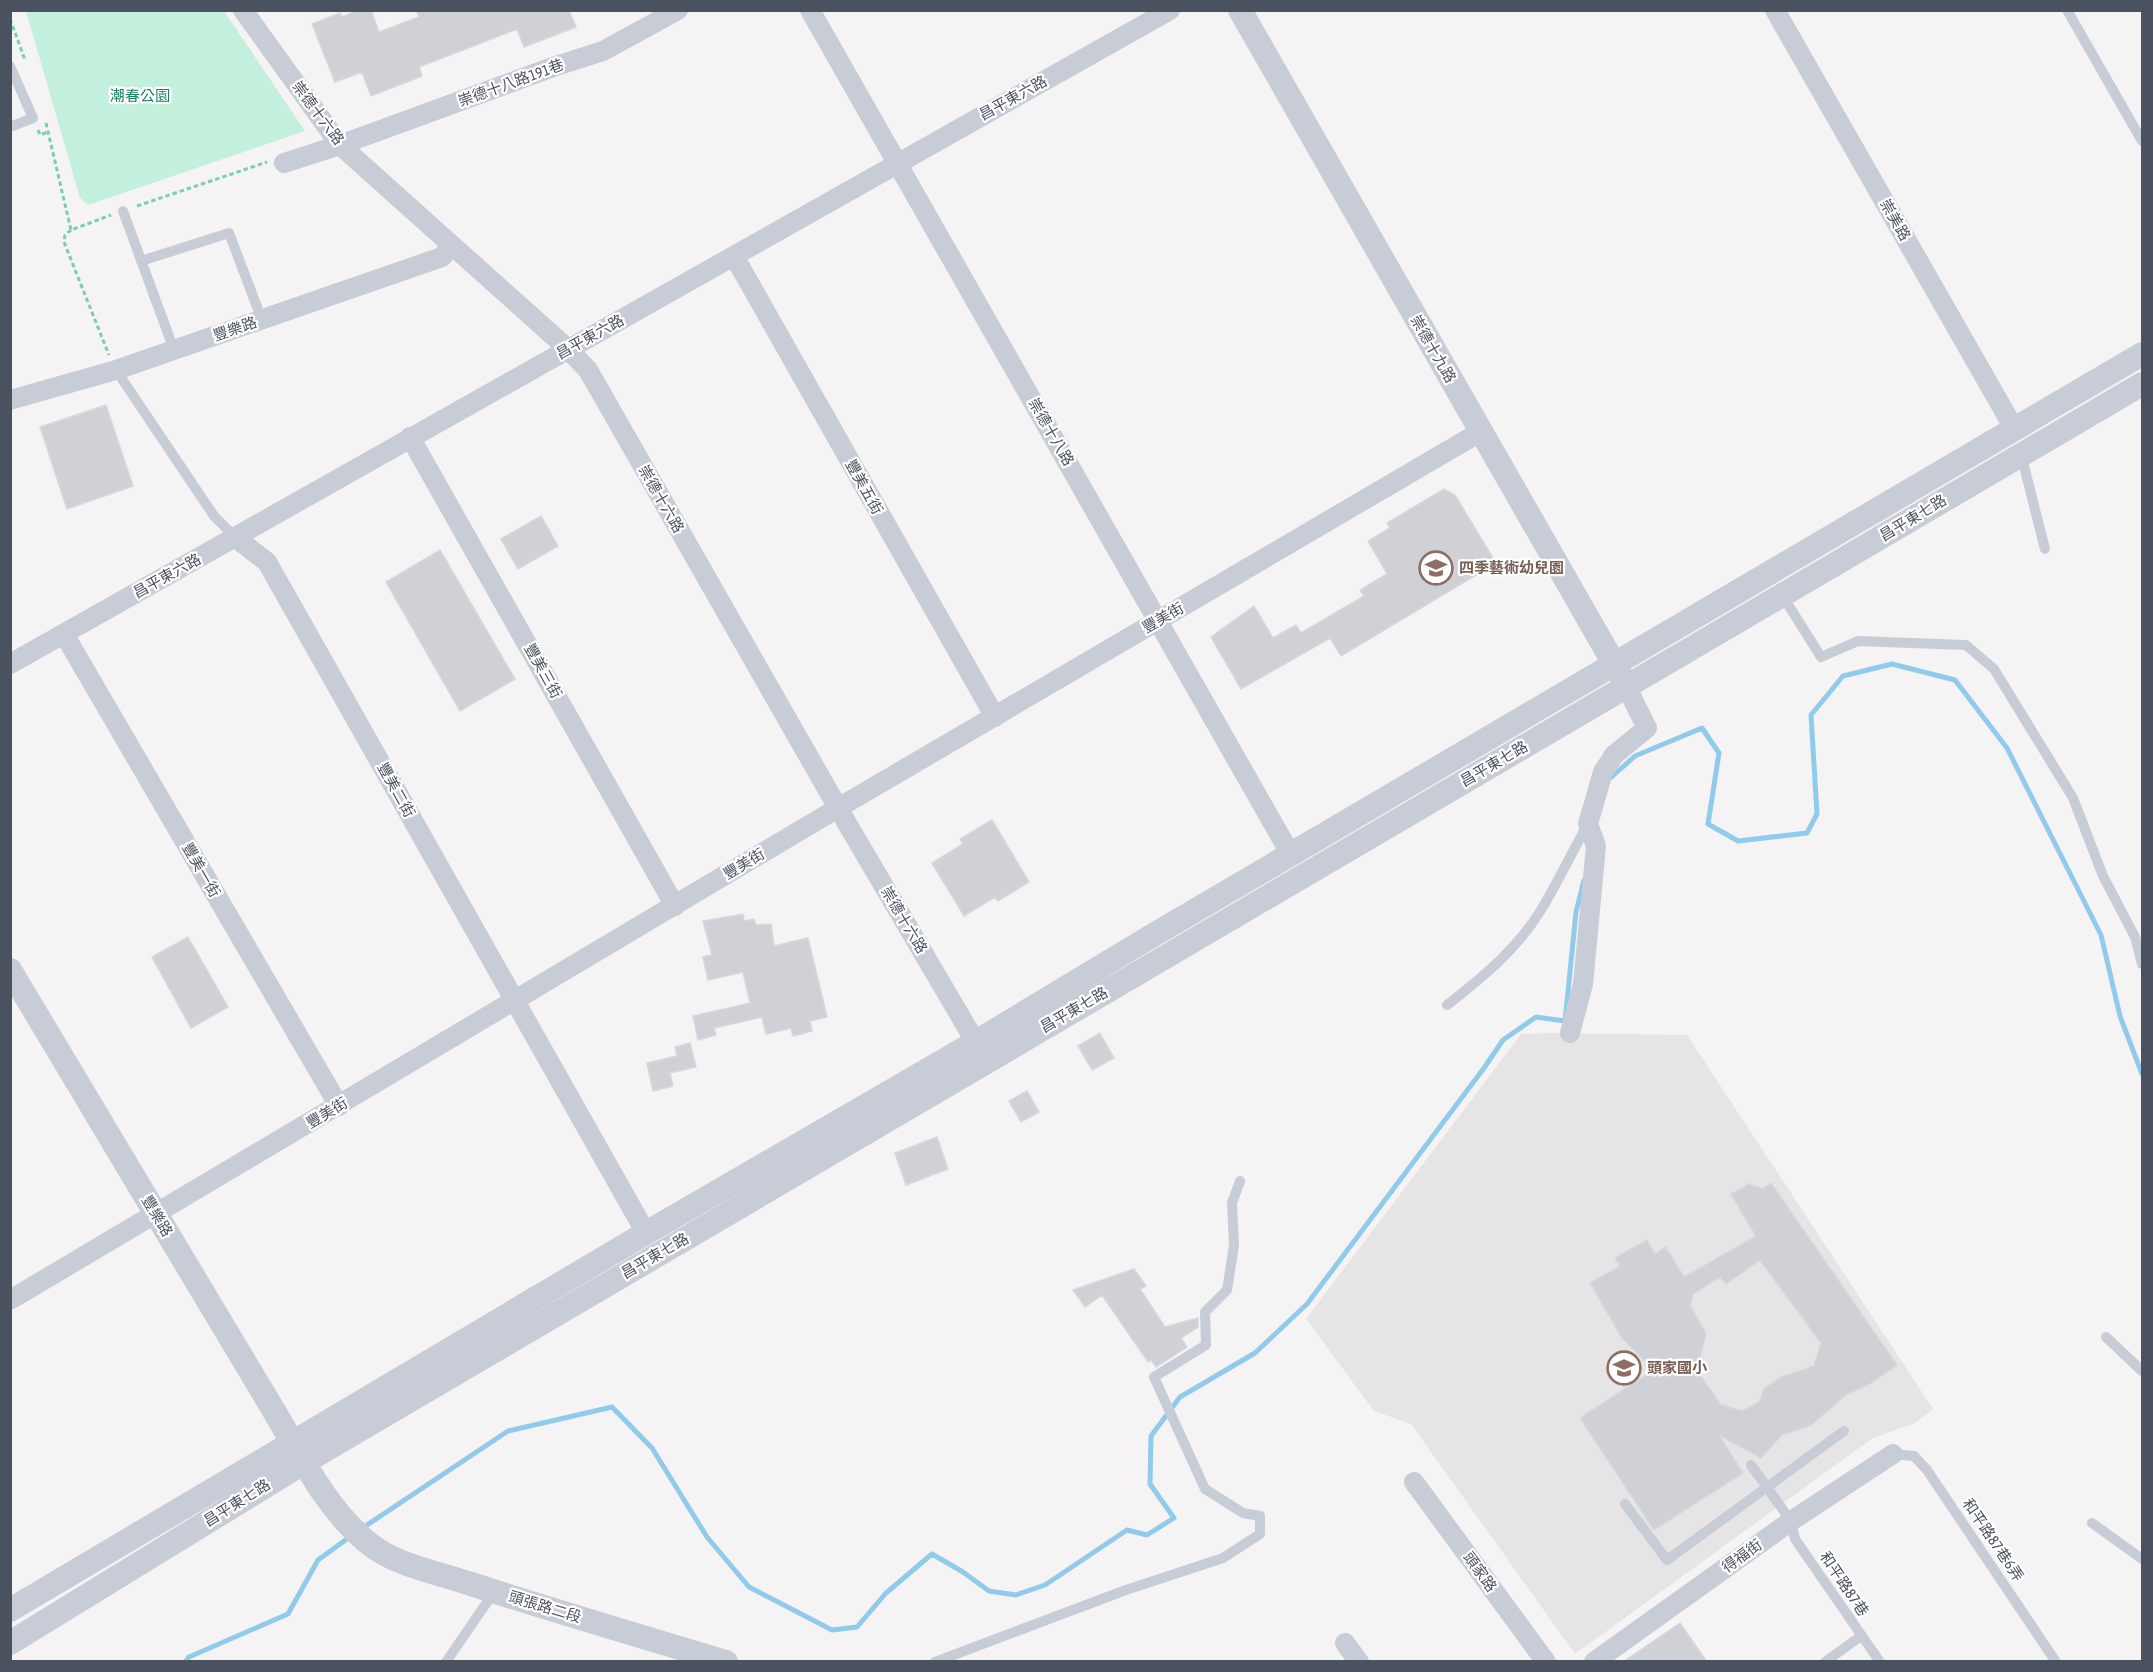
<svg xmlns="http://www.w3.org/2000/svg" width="2153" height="1672" font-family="'Asap Condensed','Noto Sans TC',sans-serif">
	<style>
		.education { fill: #e6e4e5 }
		.green { fill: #c3f0dc }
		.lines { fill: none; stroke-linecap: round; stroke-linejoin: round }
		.stream { stroke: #91cbec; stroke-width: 5 }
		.building { fill: #cfd1d7; stroke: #d7d8dd; stroke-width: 1.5; fill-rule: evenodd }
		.path { stroke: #7bceb2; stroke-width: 3; stroke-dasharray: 4.5 3; stroke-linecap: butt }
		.service { stroke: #c7ccd6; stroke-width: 10 }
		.minor { stroke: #c7ccd6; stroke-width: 20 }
		.tertiary { stroke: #c7ccd6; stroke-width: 24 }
		.labels { text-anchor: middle; stroke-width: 4.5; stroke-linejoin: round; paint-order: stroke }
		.street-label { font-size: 15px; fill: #4a5260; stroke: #fff }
		.park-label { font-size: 15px; fill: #19835f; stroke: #fff }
		.education-label { font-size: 15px; font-weight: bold; fill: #785e54; stroke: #fff; text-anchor: start }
	</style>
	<rect width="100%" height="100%" fill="#f5f3f3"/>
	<!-- education -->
	<path class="education" d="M1549 1033 1687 1035 1933 1409 1915 1423 1873 1438 1575 1654 1411 1424 1374 1411 1306 1319 1521 1034Z"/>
	<!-- green -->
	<path class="green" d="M26 11H224L305 131 88 205 80 198Z"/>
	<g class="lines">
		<!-- stream -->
		<path class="stream" d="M1608 780 1635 756 1702 728 1719 753 1708 824 1738 841 1807 833 1817 814 1811 715 1843 676 1892 664 1955 680 2007 748 2101 935 2120 1016 2142 1074
			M361 1529 508 1431 612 1407 652 1448 707 1537 749 1587 832 1630 857 1627 886 1593 932 1554 963 1572 989 1591 1016 1595 1045 1585 1127 1530 1147 1535 1174 1518 1150 1484 1151 1436 1180 1397 1255 1353 1307 1304 1484 1068 1503 1040 1536 1017 1565 1021 1576 912 1584 880
			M185 1662 189 1657 288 1614 318 1560 351 1536"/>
	</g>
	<!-- building -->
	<path class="building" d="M358 10H371L379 32 419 17 416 10H569L576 27 524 47 517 29 419 67 422 76 371 96 362 72 335 82 312 24 340 13 342 17Z
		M106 405 133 486 67 509 40 427Z
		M1444 489 1455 495 1496 563 1341 656 1330 638 1241 689 1211 637 1254 606 1273 638 1296 625 1301 633 1364 596 1360 590 1387 574 1368 541 1390 528 1387 523Z
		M541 516 558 546 518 569 501 539Z
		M440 550 515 679 460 711 386 582Z
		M992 820 1029 882 998 901 995 897 964 916 932 863 963 844 960 839Z
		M743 914 744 921 754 919 756 925 771 924 774 946 808 938 827 1017 810 1021 812 1031 793 1036 791 1028 766 1034 762 1017 714 1028 716 1035 698 1040 693 1016 750 1003 743 972 708 980 703 957 712 955 703 921Z
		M188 937 228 1007 191 1028 152 957Z
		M1100 1033 1114 1058 1092 1070 1078 1046Z
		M690 1043 696 1067 670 1073 673 1086 653 1091 647 1063 677 1056 675 1047Z
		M1027 1091 1039 1112 1021 1122 1009 1101Z
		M937 1137 948 1169 906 1185 895 1153Z
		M1771 1183 1897 1365 1871 1383 1846 1395 1811 1425 1782 1435 1761 1458 1719 1435 1743 1473 1654 1530 1580 1418 1654 1370 1622 1338 1590 1283 1620 1266 1615 1258 1647 1240 1655 1254 1666 1247 1684 1277 1756 1236 1731 1194 1749 1184 1763 1189ZM1760 1260 1821 1343 1814 1366 1781 1377 1764 1389 1759 1402 1742 1411 1721 1405 1695 1368 1699 1361 1706 1333 1690 1306 1693 1294 1720 1277 1726 1284Z
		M1134 1269 1146 1286 1140 1289 1165 1327 1198 1318V1327L1181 1338 1187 1347 1156 1367 1151 1360 1148 1362 1102 1295 1085 1307 1073 1290Z
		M1680 1623 1707 1662H1623Z"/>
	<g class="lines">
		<!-- path -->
		<path class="path" d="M10 19 25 60
			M46 123 71 230 111 215
			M38 130 40 135 48 132
			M137 206 267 162
			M71 230 65 235 64 242 109 355"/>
		<!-- service -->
		<path class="service" d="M2067 10 2142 141
			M10 66 33 118 10 127
			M123 211 174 350
			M141 261 229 233 262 320
			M116 370 214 516 236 538
			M2021 454 2045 549
			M1782 595 1821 657 1858 641 1966 645 1994 669 2073 798 2103 876 2135 937 2142 964
			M1447 1005C1482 978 1518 948 1541 910 1558 882 1572 852 1588 824
			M2106 1337 2142 1371
			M1893 1454 1914 1456 1927 1470 2056 1662
			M1751 1465 1791 1521 1795 1539 1880 1662
			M1625 1504 1667 1560 1844 1431
			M2092 1523 2142 1559
			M446 1662 494 1592
			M935 1662 1126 1590 1223 1558 1260 1534V1516L1243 1513 1205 1489 1154 1377 1206 1345 1205 1312 1227 1290 1234 1245 1232 1203 1240 1181
			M1825 1662 1861 1636"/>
		<!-- minor -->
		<path class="minor" d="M243 10 340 145 568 349 588 370 838 808 982 1053
			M810 10 1291 855
			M1775 10 2015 430
			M284 163 340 145 553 67 603 51 678 10
			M734 256 995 717
			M10 400 116 370 442 257 452 245
			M410 437 675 906
			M236 538 267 562 646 1233
			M64 634 339 1106
			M10 664 1170 10
			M1570 1033 1583 984 1596 846 1588 824 1603 772 1614 755 1647 728 1626 686
			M10 1300 838 808 1480 432
			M1414 1482 1546 1662
			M1345 1643 1359 1662
			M1594 1662 1791 1521 1893 1454"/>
		<!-- tertiary -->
		<path class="tertiary" d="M1240 10 1621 676
			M10 970 277 1416C303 1460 327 1509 367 1542 394 1565 435 1572 468 1583 554 1611 640 1636 726 1662
			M10 1610 646 1233 976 1042 1150 937 2142 354
			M10 1643 303 1463 2142 384"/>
	</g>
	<!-- icons -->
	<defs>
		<symbol id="school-ring" viewBox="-11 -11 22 22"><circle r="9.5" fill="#fff" stroke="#8d6e63" stroke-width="1.5"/><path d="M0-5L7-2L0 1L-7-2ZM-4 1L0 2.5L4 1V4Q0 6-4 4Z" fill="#8d6e63"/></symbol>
	</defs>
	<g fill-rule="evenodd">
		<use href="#school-ring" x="1417" y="549" width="38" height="38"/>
		<use href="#school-ring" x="1605" y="1349" width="38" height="38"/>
	</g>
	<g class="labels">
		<!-- street labels -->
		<g class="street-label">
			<text transform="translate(511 83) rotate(-20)" y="5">崇德十八路191巷</text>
			<text transform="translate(1013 98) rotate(-29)" y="5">昌平東六路</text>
			<text transform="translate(318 113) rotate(53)" y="5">崇德十六路</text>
			<text transform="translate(1895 220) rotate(60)" y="5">崇美路</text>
			<text transform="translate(235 329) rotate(-19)" y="5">豐樂路</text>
			<text transform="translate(590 337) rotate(-29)" y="5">昌平東六路</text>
			<text transform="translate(1433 349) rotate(60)" y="5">崇德十九路</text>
			<text transform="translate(1051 432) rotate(60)" y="5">崇德十八路</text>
			<text transform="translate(864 487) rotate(61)" y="5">豐美五街</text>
			<text transform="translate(661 499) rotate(60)" y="5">崇德十六路</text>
			<text transform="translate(1913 518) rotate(-31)" y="5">昌平東七路</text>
			<text transform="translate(167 576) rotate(-29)" y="5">昌平東六路</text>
			<text transform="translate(1163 618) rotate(-30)" y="5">豐美街</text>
			<text transform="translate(543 671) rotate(61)" y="5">豐美三街</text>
			<text transform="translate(1494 764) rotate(-30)" y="5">昌平東七路</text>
			<text transform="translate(396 790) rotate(61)" y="5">豐美二街</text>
			<text transform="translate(744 864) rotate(-31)" y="5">豐美街</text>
			<text transform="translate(201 870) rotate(60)" y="5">豐美一街</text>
			<text transform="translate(904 920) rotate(59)" y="5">崇德十六路</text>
			<text transform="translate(1074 1010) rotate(-30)" y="5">昌平東七路</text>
			<text transform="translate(327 1113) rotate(-31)" y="5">豐美街</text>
			<text transform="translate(157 1216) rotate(59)" y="5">豐樂路</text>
			<text transform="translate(655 1256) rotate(-30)" y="5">昌平東七路</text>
			<text transform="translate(237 1503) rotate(-32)" y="5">昌平東七路</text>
			<text transform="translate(1993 1540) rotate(56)" y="5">和平路87巷6弄</text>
			<text transform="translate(1742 1556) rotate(-36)" y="5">得福街</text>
			<text transform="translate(1480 1572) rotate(54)" y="5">頭家路</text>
			<text transform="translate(1844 1584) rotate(56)" y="5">和平路87巷</text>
			<text transform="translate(545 1607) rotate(17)" y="5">頭張路二段</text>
		</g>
		<!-- park labels -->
		<g class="park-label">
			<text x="140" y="101">潮春公園</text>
		</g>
		<!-- education labels -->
		<g class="education-label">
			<text x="1459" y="573">四季藝術幼兒園</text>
			<text x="1647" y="1373">頭家國小</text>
		</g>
	</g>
	<!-- border -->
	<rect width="2153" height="1672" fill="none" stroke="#4a5260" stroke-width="24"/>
</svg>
